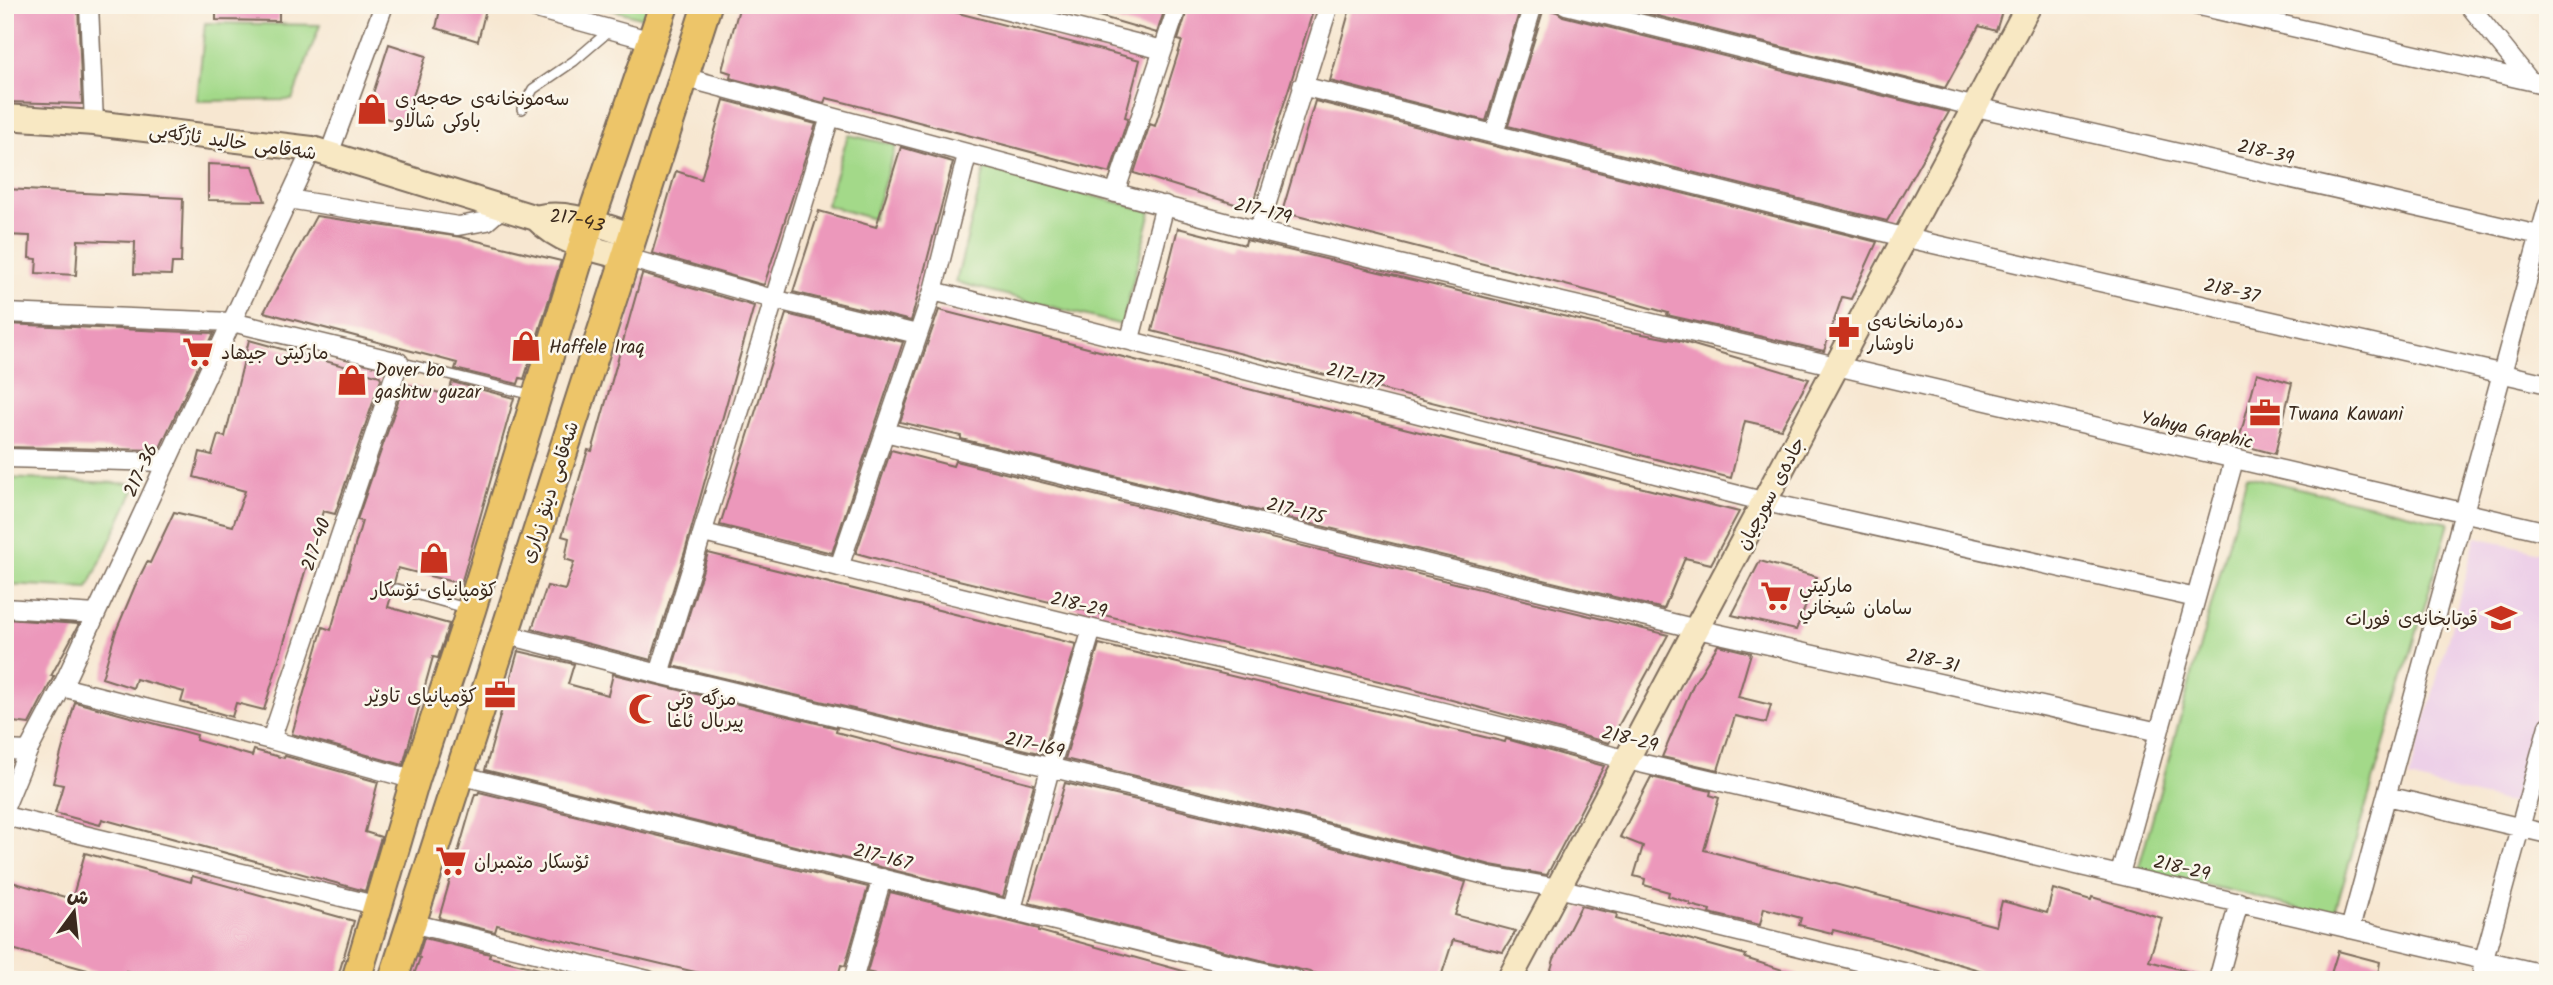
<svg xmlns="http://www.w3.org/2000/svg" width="2553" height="985" font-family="Kalam,'Playpen Sans Arabic',sans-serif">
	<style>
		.built { fill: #edd0e8 }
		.green { fill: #a3d989; stroke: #6f8254; stroke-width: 2 }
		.building { fill: #ec98bb }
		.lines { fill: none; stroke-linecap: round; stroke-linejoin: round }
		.lane-casing { stroke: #7d6c5d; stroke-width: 12 }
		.street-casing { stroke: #7d6c5d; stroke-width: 21 }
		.secondary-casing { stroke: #7d6c5d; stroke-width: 28 }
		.primary-casing { stroke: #7d6c5d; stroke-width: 32 }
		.lane { stroke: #fff; stroke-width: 9 }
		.street { stroke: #fff; stroke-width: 18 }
		.secondary { stroke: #f8e8c3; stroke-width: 24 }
		.primary { stroke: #edc569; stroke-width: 28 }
		.labels { text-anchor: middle; stroke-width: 5; stroke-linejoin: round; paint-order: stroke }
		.poi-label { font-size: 19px; fill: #3b2a1e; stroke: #fbf7ec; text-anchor: start }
		.street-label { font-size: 19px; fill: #3b2a1e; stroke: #fbf7ec }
	</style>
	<rect width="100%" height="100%" fill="#fbf7ec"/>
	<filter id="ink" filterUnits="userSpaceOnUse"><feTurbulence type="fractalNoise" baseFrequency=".0143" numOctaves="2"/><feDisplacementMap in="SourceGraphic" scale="14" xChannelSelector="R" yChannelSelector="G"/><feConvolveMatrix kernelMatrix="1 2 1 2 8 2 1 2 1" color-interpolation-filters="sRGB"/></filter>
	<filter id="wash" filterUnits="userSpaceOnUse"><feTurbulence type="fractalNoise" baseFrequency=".00686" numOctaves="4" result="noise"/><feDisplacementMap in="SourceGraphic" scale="28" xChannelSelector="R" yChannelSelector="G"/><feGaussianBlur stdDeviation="1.57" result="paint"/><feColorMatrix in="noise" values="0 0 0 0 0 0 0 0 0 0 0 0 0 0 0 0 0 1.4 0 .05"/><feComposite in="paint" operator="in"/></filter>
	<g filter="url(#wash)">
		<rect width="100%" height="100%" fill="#f7e7d1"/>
		<!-- built -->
		<path class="built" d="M2476 537 2548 554V682L2513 804 2409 779Z"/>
		<!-- green -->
		<path class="green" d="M611 5H652L647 19 610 9Z
			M205 23 320 25 292 100 197 101Z
			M848 135 896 145 873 219 826 205Z
			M985 168 1151 211 1122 325 956 282Z
			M2247 476 2449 523 2333 918 2245 894 2138 870Z
			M5 478 137 484 88 588 5 584Z"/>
		<g id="blocks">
			<!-- building -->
			<path class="building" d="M5 5H78L82 104 5 102Z
				M216 5H279V21L216 20Z
				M441 5H487L478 41 436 28Z
				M740 5H927L1140 60 1125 117 1128 118 1110 173 847 103 826 98 824 103 730 78 731 73 722 70Z
				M1075 5H1166L1157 33 1075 9Z
				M1189 5H1315L1251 209 1134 173 1150 124 1155 126 1182 41 1178 40Z
				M1351 5 1521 6 1486 121 1330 81Z
				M1614 5H2004L1996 31 1979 26 1945 88Z
				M1544 8 1557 12 1563 16 1949 112 1887 221 1508 126Z
				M389 44 426 56 404 124 367 112Z
				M724 100 816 124 764 285 652 253 676 171 701 179Z
				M1315 101 1323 103 1877 242 1851 299 1842 297 1824 351 1667 315 1668 313 1608 296 1282 212Z
				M901 147 953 162 911 321 793 292 819 211 876 227Z
				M208 164 253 166 265 201 208 200Z
				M5 189 183 198 181 263H172L171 275 134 274 135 242 78 240 76 275 36 273 37 259 29 258 30 236 5 235Z
				M316 216 461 237 561 261 524 379 520 378 518 384 455 369 457 363 264 312Z
				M1178 228 1245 245 1246 240 1621 330 1680 341 1809 379 1781 429 1745 421 1731 478 1152 331Z
				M642 274 754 306 686 548 651 660 532 629 547 586 565 590 574 562 565 559 569 538 562 536 588 450 592 451Z
				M939 310 1268 394 1739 512 1711 564 1685 558 1664 609 961 439V436L900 422Z
				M786 314 903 342 832 553 720 525Z
				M5 324 165 331 214 333 159 450 5 447Z
				M249 340 380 376 381 379 335 514 323 511 264 710 236 703 232 717 181 702 184 692 136 679 133 688 102 678 116 631 135 586 147 562 150 563 174 512 233 526 245 491 194 477 200 452 212 455 218 435 225 437Z
				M2257 373 2292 383 2275 454 2238 444Z
				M452 382 514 398 461 584 398 568 394 583 391 587 392 593 388 607 449 624 438 658 433 657 403 765 292 734 323 627 331 630 362 521 357 520 404 384 448 395Z
				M891 450 953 466 955 461 1668 635 1609 743 1408 688 925 572 856 553Z
				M708 553 1076 644 1043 754 673 666Z
				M1760 561 1817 577 1796 630 1732 615Z
				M5 619 79 624 51 676H54L29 724 5 721Z
				M1099 644 1505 742 1506 739 1604 766 1547 875 1491 865 1303 816 1065 759Z
				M1718 645 1751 653 1738 697 1771 705 1766 723 1735 716 1718 770 1662 757 1693 685Z
				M518 651 574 664 568 684 608 695 613 674 837 728 836 732 1034 784 1003 897 485 770Z
				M75 702 197 735 196 740 252 756 254 750 284 758 285 756 378 782 365 832 381 837 365 891 102 819 100 825 55 813 63 785 53 783Z
				M1651 777 1711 791 1710 795 1719 798 1704 850 1996 926 2002 901 2047 913 2053 889 2091 900 2092 897 2162 918 2149 961 2201 975 2200 980H2014L1878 941 1833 930 1832 933 1799 925 1801 918 1764 908 1760 925 1709 913 1710 910 1690 905V903L1668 896 1669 892 1644 885 1645 879 1634 876 1643 846 1620 837Z
				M1065 783 1297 838 1466 882 1455 915 1516 931 1503 952 1453 940 1440 980H1342L1029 903Z
				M479 792 868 887 845 966 841 965 837 980H729L497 925 495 932 439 918 475 794H478Z
				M85 853 191 882 192 876 354 921 337 980H158L126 971 123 980 5 947V880L72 899Z
				M890 892 1039 929V931L1194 974 1193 980H873L875 974 867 972Z
				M1581 906 1617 914 1616 919 1746 955 1745 958 1801 976V980H1548L1554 959Z
				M424 938 490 954 489 957 565 975 564 980H412L420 958 418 957Z
				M2338 951 2380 962 2377 980H2329Z"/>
		</g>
	</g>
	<g filter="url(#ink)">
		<use href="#blocks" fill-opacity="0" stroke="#7d6c5d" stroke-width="2"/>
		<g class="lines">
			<defs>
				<path id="lane" d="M522 109 533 89 574 61 609 31
					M399 362 533 395
					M397 589 466 608"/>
				<path id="street" d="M89 5 94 123
					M522 5 652 41
					M984 5 1163 50
					M1566 5 1976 107 2548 237
					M2195 5 2548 85
					M2469 5 2530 81
					M683 77 1258 231 2548 532
					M1302 86 1907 238 2548 384
					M1494 134 1533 5
					M329 154 384 5
					M1115 193 1178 5
					M288 199 458 226 487 221 502 208
					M1258 231 1329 5
					M624 257 773 299 917 334
					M933 291 1766 502 2196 598
					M5 313 232 322 399 362 271 740
					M1130 339 1165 205
					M885 432 1697 629 2159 732
					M5 458 167 462
					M704 533C846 569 987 604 1130 638 1296 677 1462 714 1627 760L2548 975
					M839 567 933 291 967 155
					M5 608 96 614
					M504 634 659 674 1300 827 1489 876 1558 888 1936 980
					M659 674 830 117
					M62 687 271 740 415 780
					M5 750 28 751
					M459 775 1296 980
					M2387 796 2548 834
					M5 807 28 751 62 687 312 149
					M5 816 379 906
					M2120 874 2234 460
					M1012 909 1050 769 1092 629
					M411 923 648 980
					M2350 929 2548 205
					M853 980 882 878
					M2218 980 2239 902
					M2481 980 2484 959 2548 726"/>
				<g id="secondary">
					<path d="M5 117 94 123 312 149 536 218C560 243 592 249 624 257"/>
					<path id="s1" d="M536 218C567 209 601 226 631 235"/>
					<path d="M1509 980 2029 5"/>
				</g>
				<path id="primary" d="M356 980 415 780 471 610 590 222 664 5
					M393 980 707 5"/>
			</defs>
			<!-- lane casing -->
			<use href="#lane" class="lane-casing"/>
			<!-- street casing -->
			<use href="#street" class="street-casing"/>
			<!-- secondary casing -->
			<use href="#secondary" class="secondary-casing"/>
			<!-- primary casing -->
			<use href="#primary" class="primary-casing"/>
			<!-- lane -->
			<use href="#lane" class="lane"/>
			<!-- street -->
			<use href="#street" class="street"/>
			<!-- secondary -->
			<use href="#secondary" class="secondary"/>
			<!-- primary -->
			<use href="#primary" class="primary"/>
		</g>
	</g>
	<!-- icons -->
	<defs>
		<symbol id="shop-bare" viewBox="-9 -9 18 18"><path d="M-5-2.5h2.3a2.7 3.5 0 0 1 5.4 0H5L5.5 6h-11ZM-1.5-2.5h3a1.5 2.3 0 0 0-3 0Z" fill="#c8321e" stroke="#fbf7ec" stroke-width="2.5" paint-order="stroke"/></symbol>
		<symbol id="pharmacy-bare" viewBox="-9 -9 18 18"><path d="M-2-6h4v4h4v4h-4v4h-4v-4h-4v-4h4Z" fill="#c8321e" stroke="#fbf7ec" stroke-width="2.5" paint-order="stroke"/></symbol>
		<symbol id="supermarket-bare" viewBox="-9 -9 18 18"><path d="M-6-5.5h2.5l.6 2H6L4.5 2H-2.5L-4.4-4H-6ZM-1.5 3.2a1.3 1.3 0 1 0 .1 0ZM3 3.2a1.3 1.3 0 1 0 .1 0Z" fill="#c8321e" stroke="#fbf7ec" stroke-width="2.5" paint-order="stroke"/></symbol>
		<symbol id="office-bare" viewBox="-9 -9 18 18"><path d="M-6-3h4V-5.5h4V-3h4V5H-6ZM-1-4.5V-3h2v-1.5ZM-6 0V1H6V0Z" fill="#c8321e" stroke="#fbf7ec" stroke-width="2.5" paint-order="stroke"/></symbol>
		<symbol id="school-bare" viewBox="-9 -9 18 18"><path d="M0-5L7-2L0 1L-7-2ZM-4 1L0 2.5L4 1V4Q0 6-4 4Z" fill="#c8321e" stroke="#fbf7ec" stroke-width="2.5" paint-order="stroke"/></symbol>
		<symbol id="mosque-bare" viewBox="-9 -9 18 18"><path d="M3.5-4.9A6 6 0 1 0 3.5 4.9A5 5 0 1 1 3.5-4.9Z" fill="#c8321e" stroke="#fbf7ec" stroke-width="2.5" paint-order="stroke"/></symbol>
	</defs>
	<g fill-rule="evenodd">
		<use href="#shop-bare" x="350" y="87" width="44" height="44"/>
		<use href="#pharmacy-bare" x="1822" y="310" width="44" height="44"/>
		<use href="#shop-bare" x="504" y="324" width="44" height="44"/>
		<use href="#supermarket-bare" x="176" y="330" width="44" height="44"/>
		<use href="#shop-bare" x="330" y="358" width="44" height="44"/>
		<use href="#office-bare" x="2243" y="391" width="44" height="44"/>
		<use href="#shop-bare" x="412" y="536" width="44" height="44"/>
		<use href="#supermarket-bare" x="1754" y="574" width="44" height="44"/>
		<use href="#school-bare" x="2479" y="596" width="44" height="44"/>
		<use href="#office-bare" x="478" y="673" width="44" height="44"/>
		<use href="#mosque-bare" x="622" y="687" width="44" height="44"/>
		<use href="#supermarket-bare" x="429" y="839" width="44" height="44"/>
	</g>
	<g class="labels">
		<!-- poi labels -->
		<g class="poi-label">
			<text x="395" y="105">سەمونخانەی حەجەری<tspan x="395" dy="22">باوکی شاڵاو</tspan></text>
			<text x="1867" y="328">دەرمانخانەی<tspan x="1867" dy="22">ناوشار</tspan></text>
			<text x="549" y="353">Haffele Iraq</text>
			<text x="221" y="359">مارکیتی جیھاد</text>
			<text x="375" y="376">Dover bo<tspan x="375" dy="22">gashtw guzar</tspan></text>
			<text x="2288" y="420">Twana Kawani</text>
			<text x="1799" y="592">ماركيتي<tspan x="1799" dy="22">سامان شيخاني</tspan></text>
			<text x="434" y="596" text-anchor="middle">کۆمپانیای ئۆسکار</text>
			<text x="2478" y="625" text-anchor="end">قوتابخانەی فورات</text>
			<text x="477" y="702" text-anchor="end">کۆمپانیای تاوێر</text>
			<text x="667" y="705">مزگه وتى<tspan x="667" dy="22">پيربال ئاغا</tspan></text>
			<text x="474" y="868">ئۆسکار مێمبران</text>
		</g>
		<!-- street labels -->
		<g class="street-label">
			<text transform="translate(233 141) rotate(8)" y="7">شەقامی خالید ئاژگەیی</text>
			<text transform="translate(2266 151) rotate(13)" y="7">218-39</text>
			<text transform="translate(1263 210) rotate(14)" y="7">217-179</text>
			<text dy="7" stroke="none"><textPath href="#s1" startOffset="42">217-43</textPath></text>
			<text transform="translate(2232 290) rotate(13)" y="7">218-37</text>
			<text transform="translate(1355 375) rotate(14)" y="7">217-177</text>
			<text transform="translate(2197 429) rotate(13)" y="7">Yahya Graphic</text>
			<text transform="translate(140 470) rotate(-65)" y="7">217-36</text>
			<text transform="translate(549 492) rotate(-72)" y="7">شەقامی دینۆ زراری</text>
			<text transform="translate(1770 493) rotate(-62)" y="7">جادەی سورچیان</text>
			<text transform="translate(1296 510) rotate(14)" y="7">217-175</text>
			<text transform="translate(315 544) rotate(-71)" y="7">217-40</text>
			<text transform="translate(1079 604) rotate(14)" y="7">218-29</text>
			<text transform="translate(1933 660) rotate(13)" y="7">218-31</text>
			<text transform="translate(1630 738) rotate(14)" y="7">218-29</text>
			<text transform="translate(1035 744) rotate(13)" y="7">217-169</text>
			<text transform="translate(883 856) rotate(14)" y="7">217-167</text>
			<text transform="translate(2182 867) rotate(13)" y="7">218-29</text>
		</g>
	</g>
	<!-- margin -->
	<rect width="2553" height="985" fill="none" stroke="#fbf7ec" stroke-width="28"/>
	<!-- north arrow -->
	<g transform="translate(74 912) rotate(15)" stroke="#fbf7ec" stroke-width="5" paint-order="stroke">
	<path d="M0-5L12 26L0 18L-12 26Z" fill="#3b2a1e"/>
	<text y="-10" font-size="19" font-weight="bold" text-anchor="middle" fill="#3b2a1e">ش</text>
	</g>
</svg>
